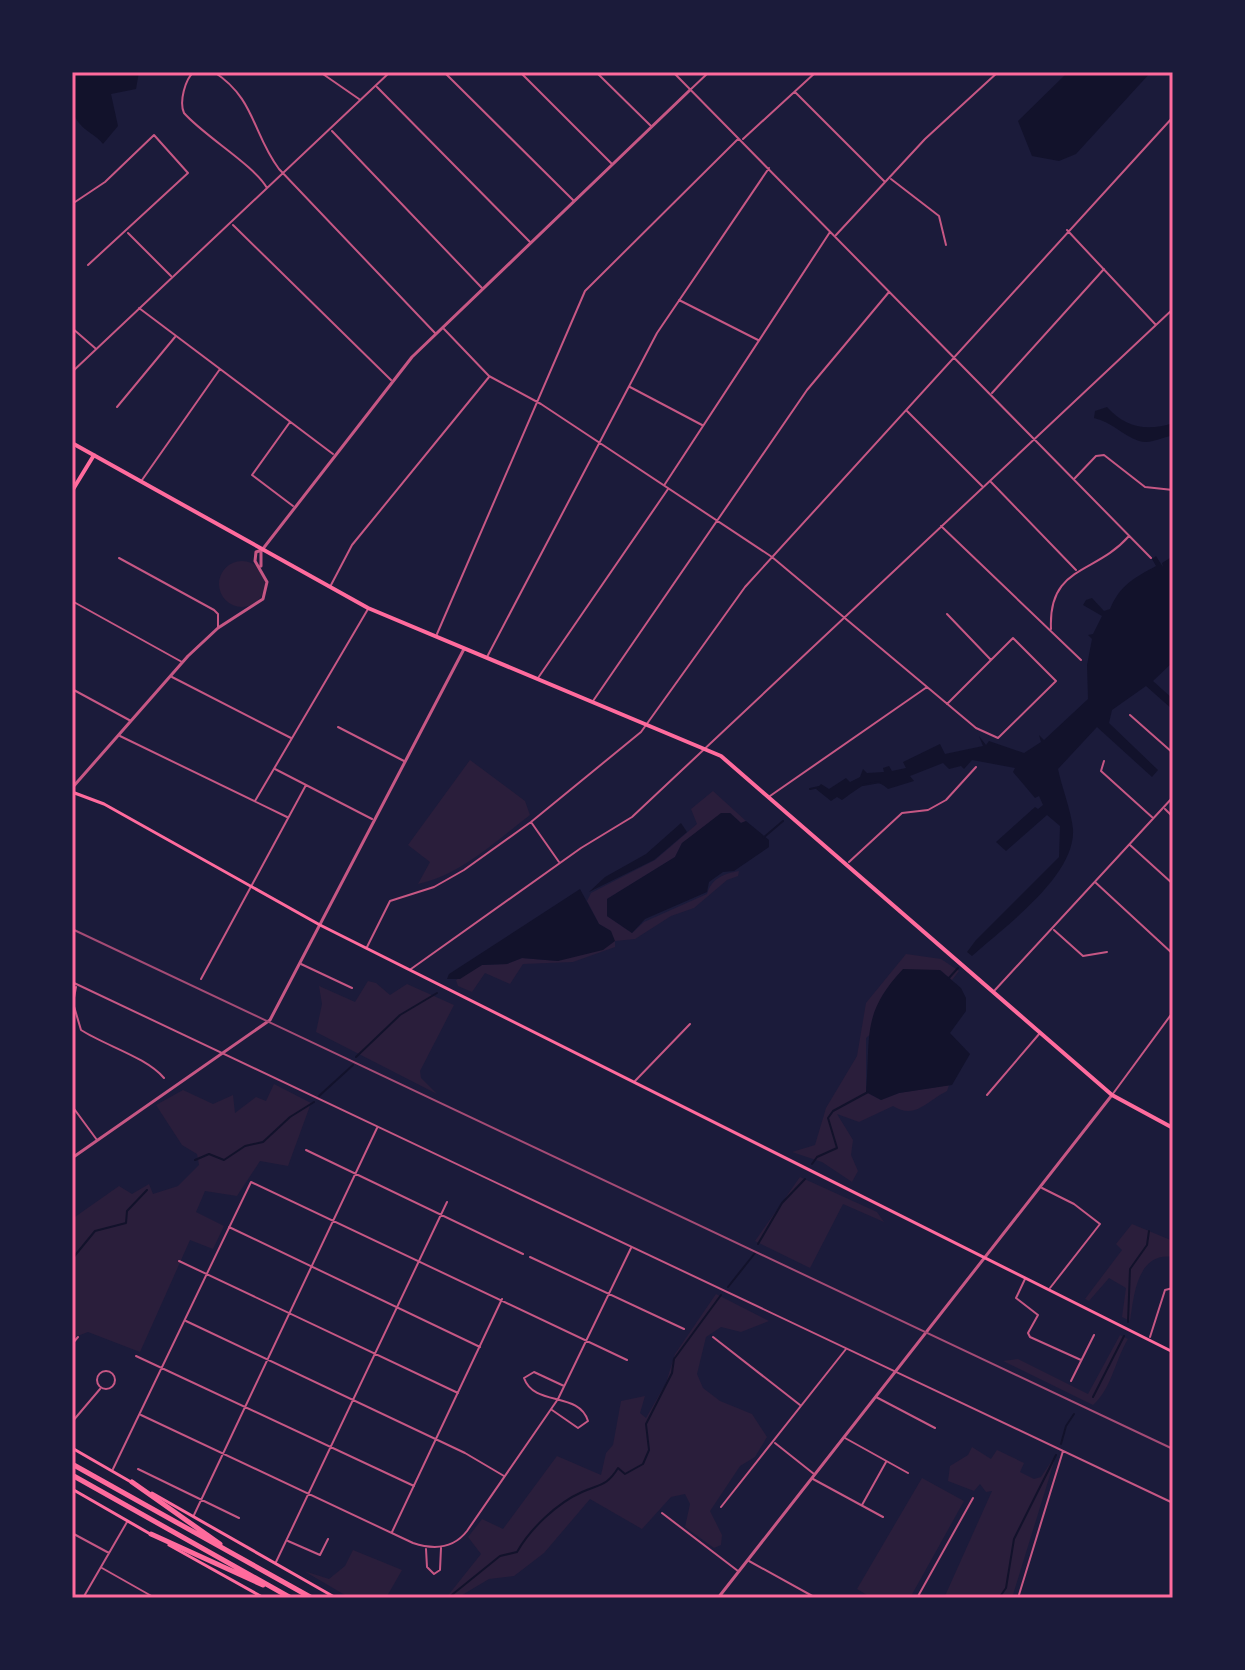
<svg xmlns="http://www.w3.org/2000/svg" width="1245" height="1670" font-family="Jost,sans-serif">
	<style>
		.green { fill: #2a1e3b }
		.water { fill: #12122b }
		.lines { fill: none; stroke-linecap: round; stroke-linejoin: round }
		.stream { stroke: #12122b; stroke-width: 2 }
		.minor { stroke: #c65784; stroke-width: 2 }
		.tertiary { stroke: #c65784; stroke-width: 3 }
		.secondary { stroke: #ff6b9d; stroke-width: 3 }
		.primary { stroke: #ff6b9d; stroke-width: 4 }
		.motorway { stroke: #ff6b9d; stroke-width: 5 }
		.rail { stroke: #a44b75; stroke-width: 2 }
		.neatline { fill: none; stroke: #ff6b9d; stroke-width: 3 }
	</style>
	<rect width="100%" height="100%" fill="#1b1b3a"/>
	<!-- green -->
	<path class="green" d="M219 584a23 23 0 1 1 46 0a23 23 0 1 1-46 0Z
		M470 760 525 801 530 815C496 841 461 875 418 884L430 862 408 845Z
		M713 791 746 821 741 823 730 813 682 843 675 857 607 899V916L632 933 644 922 707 894C712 878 723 874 739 871L738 876 727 880 694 908 671 916 635 939 615 941V947L573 962 523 964 510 984 485 973 472 992 458 986 456 980 482 965 507 964 522 958 558 961 611 931 599 924 587 901 591 893 655 860 697 824 691 809Z
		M906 954 941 959 959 971 952 980 940 970 866 1038V1092L881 1100 899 1093 949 1085 947 1091C927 1101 915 1120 893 1106L859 1122 837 1114 853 1140 851 1155 858 1171 852 1182 822 1162 792 1152 815 1145 826 1108 857 1056 866 1003Z
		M368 981 376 983 390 995 407 984 454 1005 420 1071 421 1078 437 1094 316 1032 322 1004 319 986 355 1002Z
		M274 1084 311 1103 288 1166 260 1161 237 1196 205 1191 196 1212 224 1226 213 1249 190 1240 140 1352 88 1332 72 1338V1219L119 1186 132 1194 149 1184 153 1194 178 1186 199 1165 197 1154 182 1145 156 1105 183 1090 213 1104 233 1095 235 1113 256 1097 266 1101Z
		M800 1177 877 1212 884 1222 843 1204 810 1268 755 1241Z
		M1132 1224 1173 1241V1257C1137 1252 1134 1295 1130 1321L1122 1317 1126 1288 1109 1278 1089 1301 1085 1299 1122 1250 1116 1244Z
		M716 1294 769 1321 741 1332 721 1327 706 1337 697 1374 703 1388 720 1401 752 1414 767 1437 755 1457 740 1466 710 1511 722 1535 721 1545 714 1548 685 1527 690 1504 685 1494 671 1497 642 1529 590 1499 544 1553 514 1576 489 1579 457 1598H446L481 1554 468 1537 482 1519 503 1529 557 1456 601 1475 606 1453 613 1445 621 1401 645 1396 640 1413 646 1418 666 1383 675 1354Z
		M1120 1335 1128 1339C1115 1360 1112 1388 1093 1405L1003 1361 1018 1359 1088 1394Z
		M972 1447 991 1459 997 1450 1024 1463 1020 1472 1034 1479 1041 1477 1053 1459 1054 1462 1012 1598 945 1596 992 1491 986 1492 980 1484 974 1491 948 1481 950 1466 968 1455Z
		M922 1478 964 1501 910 1598H872L857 1589Z
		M353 1550 402 1570 386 1598H350L304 1571 329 1579 345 1566Z"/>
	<!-- water -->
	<path class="water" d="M72 72H139L136 89 111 94 118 126 103 144C96 135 85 131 79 123 68 110 72 89 72 72Z
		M1068 72H1151L1076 154 1059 161 1032 156 1018 121Z
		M1107 407C1125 427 1146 432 1173 423V436C1165 435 1152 445 1139 441 1122 435 1112 422 1094 418L1095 411Z
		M1156 556 1163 567 1162 563 1173 556V662L1153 681 1173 699V710L1146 686 1112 710 1109 723 1158 770 1152 777 1097 727 1058 769C1062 788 1071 810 1073 829 1076 876 1004 927 972 956L967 952 976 940 1059 857 1060 826 1047 815 1006 851 996 842 1035 807 1038 809 1043 805 1039 796 1035 798 1013 772 1015 768 972 760 964 769 961 766 949 769 943 763 910 776 914 781 888 789C872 773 857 790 842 800L837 797 831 801 816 789 821 784 829 789 846 778 850 782 860 777 863 769 867 773 884 772 883 768 889 766 892 771 906 768 903 762 940 744 945 754 983 746 979 736 986 745 989 741 1024 753 1041 742 1039 735 1044 740 1088 699 1087 665 1092 639 1088 635 1093 634 1102 616 1083 605 1086 600 1092 598 1104 611 1110 609C1120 585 1134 578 1156 566L1152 559Z
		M721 813H730L741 823 746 821 769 840V847L734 871 723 872 709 882 707 892 645 919 632 933 607 916V899L675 857 682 843Z
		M681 823 687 832 654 860 589 892 605 877 646 854Z
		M580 889 599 924 611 931 615 941 603 950 558 961 522 958 507 964 482 965 460 979H447L449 974Z
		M903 969 940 970 961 988 966 998V1011L950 1033 970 1054 952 1085 899 1093 881 1100 866 1092C871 1035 861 1014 903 969Z"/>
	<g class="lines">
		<!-- stream -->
		<path class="stream" d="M863 785 880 782
			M810 789 819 787
			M763 838 783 821
			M948 979 958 968
			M356 1057 400 1015 437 993
			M319 1096 353 1065
			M195 1160 209 1154 224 1160 245 1146 263 1142 290 1117 314 1102
			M812 1164 817 1157 837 1148 828 1118 833 1111 868 1092
			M758 1244 782 1203 805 1179
			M72 1259 95 1231 126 1223 127 1211 147 1190
			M728 1287 755 1253
			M1128 1322 1130 1269 1147 1245 1149 1231
			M1093 1397 1124 1336
			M1061 1444 1066 1426 1074 1414
			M448 1598 500 1556 517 1552C530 1529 557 1503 582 1492 600 1484 607 1486 618 1468L625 1474 643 1464 649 1450 646 1424 672 1373 674 1359 721 1295
			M999 1598 1006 1588 1014 1539 1056 1455"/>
		<!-- minor -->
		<path class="minor" d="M194 72C185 79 179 102 184 113 204 136 254 165 267 188
			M214 72C255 98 253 135 279 169L435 333
			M320 72 359 99
			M444 72 574 201
			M520 72 612 164
			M596 72 651 126
			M673 72 1151 558
			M377 87 530 242
			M690 90 709 72
			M795 92 884 181
			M332 131 482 288
			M743 139 816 72
			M891 179 939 216 946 245
			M72 204 105 182 154 135 188 173 88 265
			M233 225 391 380
			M1067 230 1155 324
			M128 233 171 276
			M836 235 925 139 998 72
			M679 300 758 340
			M139 308 333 454
			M72 328 95 348
			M444 329 489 376 541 404 772 557 976 728 998 738 1056 681 1013 638 947 704
			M72 372 390 72
			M630 387 702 425
			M992 393 1104 269
			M117 407 175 337
			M907 411 982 486
			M290 422 252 475 293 506
			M1075 478 1096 456 1104 455 1145 487 1173 490
			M142 480 220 369
			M991 482 1076 570
			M665 484 830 232
			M941 526 1081 660
			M119 558 214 610 218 614V627
			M331 585 352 545 489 377
			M72 601 182 662
			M947 614 991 660
			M1051 629C1048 565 1095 575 1129 536
			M437 634 585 291 738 139
			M487 657 657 333 769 168
			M172 677 291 738
			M538 678 668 489
			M72 689 131 721
			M593 701 807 390 889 292
			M1130 715 1173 753
			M338 727 404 761
			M120 736 287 817
			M1104 761 1101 771 1153 818
			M275 769 372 819
			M770 796 927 687
			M255 801 368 609
			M1165 809 1173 817
			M531 822 559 862
			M1130 845 1173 884
			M849 862 902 813 928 810 946 800 976 767
			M1095 882 1173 954
			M1054 930 1083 956 1107 952
			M367 947 390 901 434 887 464 870 531 822 641 732 745 587 1173 117
			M301 964 352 988
			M411 969 581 848 632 817 1173 309
			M201 979 306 785
			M72 982 1173 1503
			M76 987 73 1003 81 1030C106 1046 146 1057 164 1078
			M995 990 1173 797
			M635 1081 690 1024
			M987 1095 1040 1033
			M1112 1095 1173 1012
			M72 1106 97 1140
			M306 1150 523 1254
			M1042 1188 1074 1204 1100 1224 1050 1288
			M229 1227 480 1347
			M530 1257 684 1329
			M179 1261 458 1393
			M1025 1279 1016 1298 1038 1315 1028 1333 1030 1337 1081 1360
			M186 1321 465 1453 504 1476
			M713 1337 800 1405
			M1150 1337 1165 1290 1173 1288
			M72 1344 78 1337
			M136 1356 414 1486
			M97 1380a9 9 0 1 1 18 0a9 9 0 1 1-18 0Z
			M1071 1381 1094 1335
			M876 1397 935 1428
			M552 1410 578 1428 588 1421C579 1391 534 1407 524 1378L534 1372 564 1386
			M141 1415 413 1543C434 1550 453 1549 467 1531L558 1399 631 1248
			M72 1422 100 1389
			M845 1438 908 1473
			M775 1443 814 1474
			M113 1469 251 1182 627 1360
			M138 1469 239 1518
			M813 1479 883 1517
			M862 1505 886 1462
			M721 1507 846 1349
			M662 1513 738 1571
			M194 1515 377 1128
			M392 1532 502 1299
			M72 1533 109 1553
			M288 1541 320 1555 328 1539
			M426 1549 427 1567 434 1574 440 1570 441 1548
			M749 1561 816 1598
			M276 1562 447 1202
			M102 1568 155 1598
			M83 1598 127 1522
			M917 1598 973 1498
			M1018 1598 1063 1451"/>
		<!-- tertiary -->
		<path class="tertiary" d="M261 551V566
			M72 788 188 656 218 628 263 599 267 582 255 561 256 552 262 550 412 357 690 90
			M72 1158 270 1020 464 649
			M718 1598 1112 1095"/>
		<!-- secondary -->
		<path class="secondary" d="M72 792 104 804 320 925 1173 1352
			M72 1448 131 1482
			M72 1489 152 1535
			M152 1493 336 1598
			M169 1545 264 1598"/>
		<!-- primary -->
		<path class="primary" d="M72 443 368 608 721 756 1112 1095 1173 1128
			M72 491 94 455"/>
		<!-- motorway -->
		<path class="motorway" d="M72 1464 312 1598
			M72 1475 291 1598
			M132 1482 220 1544
			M151 1534 263 1585"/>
		<!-- rail -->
		<path class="rail" d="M72 929 1173 1449"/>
	</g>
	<!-- border -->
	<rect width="1245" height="1670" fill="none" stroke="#1b1b3a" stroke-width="148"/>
	<rect x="74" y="74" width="1097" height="1522" class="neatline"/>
</svg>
